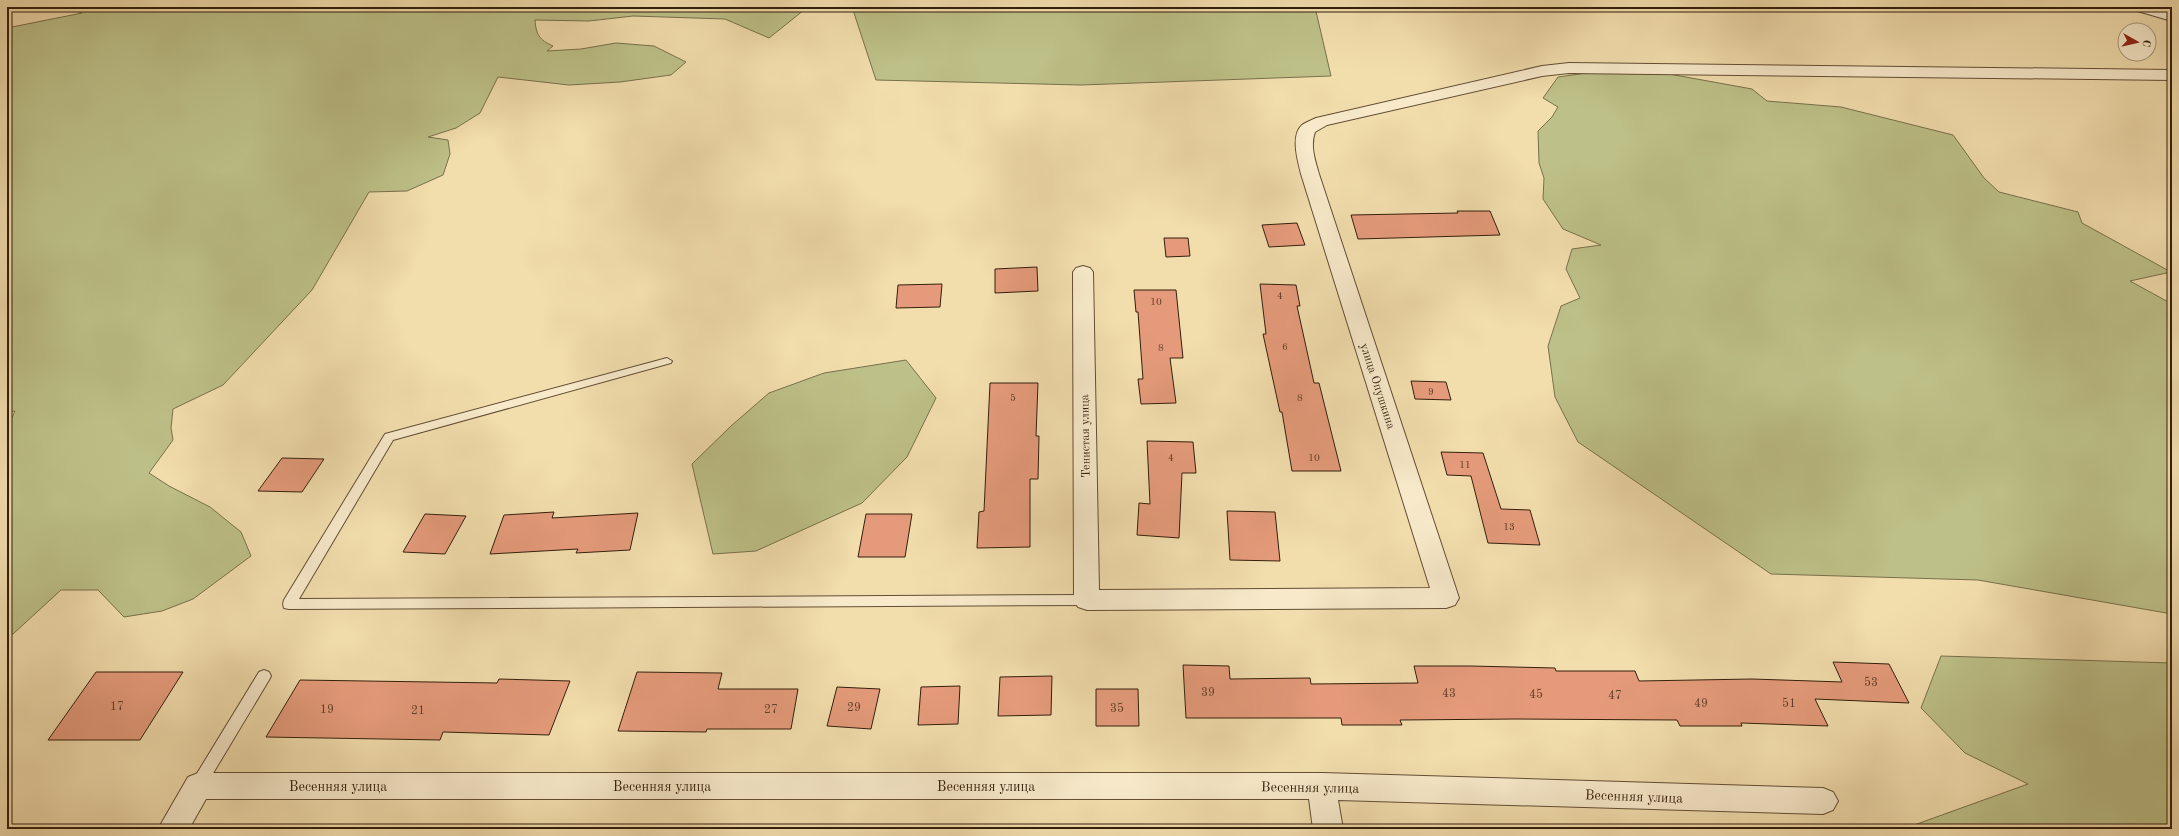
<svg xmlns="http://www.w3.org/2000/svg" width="2179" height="836" font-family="'Old Standard TT',serif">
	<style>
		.green { fill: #bdc088; stroke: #78704a }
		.building { fill: #e59b7b; stroke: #331f0b }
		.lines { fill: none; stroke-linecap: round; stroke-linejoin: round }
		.lane-casing { stroke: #634e34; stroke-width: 2 }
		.street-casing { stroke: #634e34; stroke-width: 2 }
		.path { stroke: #331f0b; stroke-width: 2; stroke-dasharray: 2 1.5; stroke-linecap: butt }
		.lane { fill: #f7e9ca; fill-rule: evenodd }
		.street { fill: #f7e9ca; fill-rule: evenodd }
		.labels { text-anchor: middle; stroke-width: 3.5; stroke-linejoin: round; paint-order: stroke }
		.number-label { font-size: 10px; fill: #603e27 }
		.street-label { font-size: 12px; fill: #331f0b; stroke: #f7e9ca }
		.near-number-label { font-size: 12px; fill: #603e27 }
		.near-street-label { font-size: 14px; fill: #331f0b; stroke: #f7e9ca }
	</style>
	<rect width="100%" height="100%" fill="#f2ddad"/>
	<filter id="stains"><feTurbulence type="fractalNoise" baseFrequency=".005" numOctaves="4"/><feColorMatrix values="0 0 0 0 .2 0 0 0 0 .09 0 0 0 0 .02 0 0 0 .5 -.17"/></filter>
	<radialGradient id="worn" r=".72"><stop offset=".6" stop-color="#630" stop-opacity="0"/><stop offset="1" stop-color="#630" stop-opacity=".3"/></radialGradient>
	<!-- green -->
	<path class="green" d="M69 7H1315L1331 76 1081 85 876 80 853 10H804L769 38 725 19 633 16 589 21 535 20C536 34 539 40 553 46L547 51 581 49 616 43 654 46 686 62 671 75 620 82 569 85 498 77 480 113 456 128 428 137 448 140 450 154 443 175 407 191 369 192 312 290 223 385 173 409 171 428 173 440 149 473 169 486 210 507 241 532 251 556 193 599 162 611 124 617 98 590H61L13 634H7V428L15 411 7 412V28L82 13Z
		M1601 71 1658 72 1752 89 1767 101 1841 107 1953 135 1984 178 1999 192 2078 212 2082 223 2171 272 2130 281 2172 304V614L1978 580 1771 574 1578 442 1555 397 1548 346 1561 306 1580 298 1566 269 1572 249 1601 245 1563 229 1543 199 1544 178 1539 163 1538 131 1552 117 1558 107 1543 98 1558 77Z
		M906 360 936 398 907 457 862 503 756 551 713 554 692 464 731 426 769 393 824 373Z
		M1941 656 2172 663V829H1903L2028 784 1965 753 1921 708Z"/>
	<!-- building -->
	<path class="building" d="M1457 211H1490L1500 235 1358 239 1351 215 1458 213Z
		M1297 223 1305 245 1269 247 1262 225Z
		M1164 238H1188L1190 256 1166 257Z
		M1037 267 1038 291 995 293V269Z
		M942 284 940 307 896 308 898 285Z
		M1260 284 1296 285 1300 306H1297L1314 383H1319L1341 471H1292L1282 412H1280L1263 334H1266Z
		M1134 290H1176L1183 358H1170L1176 403 1141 404 1138 379H1143L1138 312H1136Z
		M1411 381 1446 382 1451 400 1415 399Z
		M990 383H1038L1036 436H1039L1038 479H1030V547L977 548 979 512 984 511Z
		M1147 441 1193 442 1196 473H1182L1179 538 1137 535 1139 503 1150 504Z
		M1441 452 1483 453 1501 509 1530 510 1540 545 1488 543 1471 476 1447 475Z
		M282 458 324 459 302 492 258 491Z
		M1227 511 1275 512 1280 561 1230 560Z
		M554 512 552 518 638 513 630 550 576 553 578 549 490 554 504 515Z
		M425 514 466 516 445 554 403 552Z
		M866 514H912L905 557H858Z
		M1833 662 1889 664 1909 703 1815 699 1828 726 1741 723 1742 726H1680L1677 720 1515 719 1400 720 1402 725H1342L1341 718H1186L1183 665 1229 666 1230 679 1310 678 1311 684 1418 683 1414 666H1470L1555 668 1556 671H1635L1639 681 1752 679 1842 682Z
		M96 672H183L140 740H48Z
		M637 672 722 673 718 689H798L791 729H707L706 732 618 731Z
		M1052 676 1051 715 998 716 1000 677Z
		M499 679 570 681 549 735 443 732 440 740 266 737 300 680 497 683Z
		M960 686 958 724 918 725 921 687Z
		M837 687 880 689 871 729 827 726Z
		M1096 689H1138L1139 726H1096Z"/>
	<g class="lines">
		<defs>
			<path id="lane" d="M667 358 672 361 671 363 393 440 299 599 1087 595 1091 596 1093 600 1091 604 1087 605 289 609 284 608 283 604 284 600 385 434Z
				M264 670 269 672 271 676 269 680 203 790 198 792 193 790 191 785 193 780 259 672Z"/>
			<path id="street" d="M2132 7H2154L2172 12V21L2134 10Z
				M1569 63 2172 70V80L1569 73 1542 76 1327 125 1315 132C1310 146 1315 160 1319 174L1459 598 1455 605 1446 608 1087 610 1078 607 1074 600 1073 272 1076 268 1083 266 1090 268 1093 272 1099 590 1430 588 1301 174C1298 161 1290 136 1302 125 1306 122 1312 120 1316 118L1542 66Z
				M198 773H1322L1823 788 1833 792 1838 801 1833 810 1823 814 1338 800 1343 829H1313L1309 799H206L189 829H158L188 777Z"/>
		</defs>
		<!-- lane casing -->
		<use href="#lane" class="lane-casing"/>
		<!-- street casing -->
		<use href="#street" class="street-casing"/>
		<!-- path -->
		<path class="path" d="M2090 7 2121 10"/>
		<!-- lane -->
		<use href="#lane" class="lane"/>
		<!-- street -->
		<use href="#street" class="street"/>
	</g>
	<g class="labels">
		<!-- number labels -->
		<g class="number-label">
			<text x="1280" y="299">4</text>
			<text x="1156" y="305">10</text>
			<text x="1285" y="350">6</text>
			<text x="1161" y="351">8</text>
			<text x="1431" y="395">9</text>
			<text x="1013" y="401">5</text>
			<text x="1300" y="401">8</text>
			<text x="1171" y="461">4</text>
			<text x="1314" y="461">10</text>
			<text x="1465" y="468">11</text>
			<text x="1509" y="530">13</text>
		</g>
		<!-- street labels -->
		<g class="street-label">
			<text transform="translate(1378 386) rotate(72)" y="4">улица Опушкина</text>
			<text transform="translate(1085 436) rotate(-91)" y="4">Тенистая улица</text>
		</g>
		<!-- near-number labels -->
		<g class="near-number-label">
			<text x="1871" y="686">53</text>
			<text x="1208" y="696">39</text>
			<text x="1449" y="697">43</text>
			<text x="1536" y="698">45</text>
			<text x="1615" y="699">47</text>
			<text x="1701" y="707">49</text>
			<text x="1789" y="707">51</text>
			<text x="117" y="710">17</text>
			<text x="854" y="711">29</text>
			<text x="1117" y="712">35</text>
			<text x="327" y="713">19</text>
			<text x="771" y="713">27</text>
			<text x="418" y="714">21</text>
		</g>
		<!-- near-street labels -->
		<g class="near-street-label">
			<text x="338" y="791">Весенняя улица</text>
			<text x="662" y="791">Весенняя улица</text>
			<text x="986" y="791">Весенняя улица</text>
			<text transform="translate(1310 787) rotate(1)" y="5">Весенняя улица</text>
			<text transform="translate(1634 796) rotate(2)" y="5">Весенняя улица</text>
		</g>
	</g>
	<!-- margin -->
	<rect width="2179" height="836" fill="none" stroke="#f2ddad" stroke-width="24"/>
	<rect x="8" y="8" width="2163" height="820" fill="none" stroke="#331f0b" stroke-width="2"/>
	<rect x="12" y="12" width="2155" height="812" fill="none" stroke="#331f0b"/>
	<!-- north arrow -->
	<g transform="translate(2137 42) rotate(98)"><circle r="19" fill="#f7e9ca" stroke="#a9987e"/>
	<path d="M0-3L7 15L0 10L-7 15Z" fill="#8f2418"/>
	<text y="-6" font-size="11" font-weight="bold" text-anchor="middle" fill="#331f0b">С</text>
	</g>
	<rect width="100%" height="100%" filter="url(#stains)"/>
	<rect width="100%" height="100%" fill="url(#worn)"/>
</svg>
